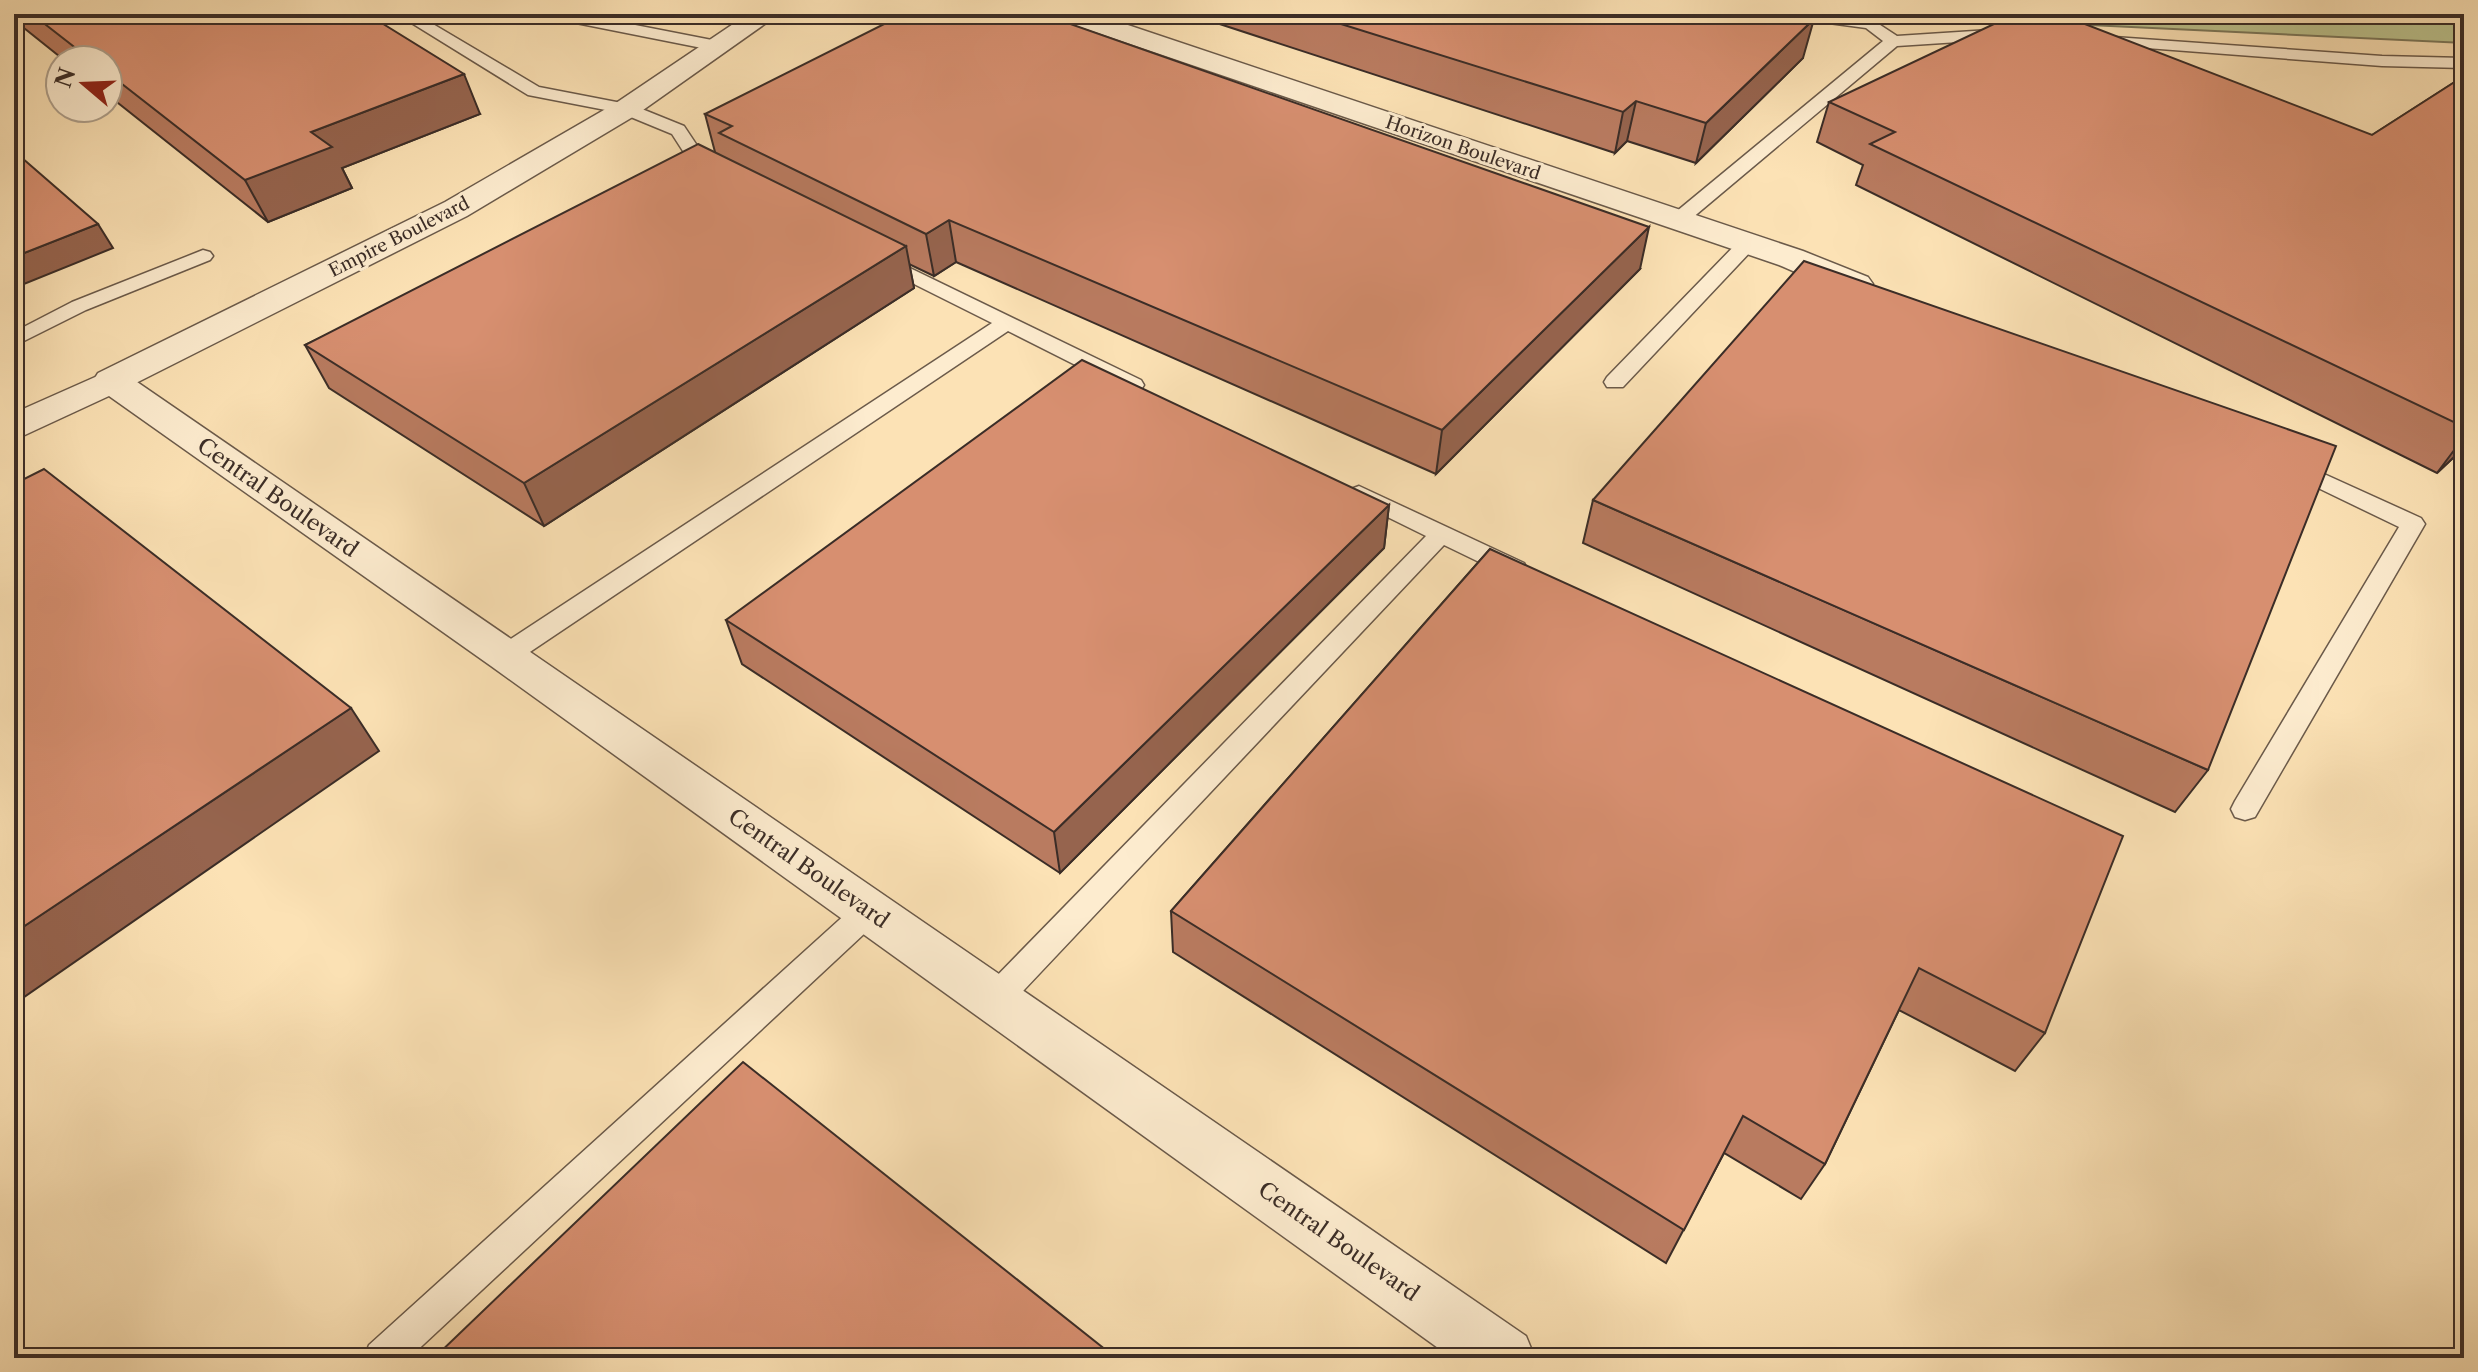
<svg xmlns="http://www.w3.org/2000/svg" width="2478" height="1372" font-family="'Libre Caslon Text',serif">
	<style>
		.green { fill: #bdc48f; stroke: #7c785b; stroke-width: 2 }
		.lines { fill: none; stroke-linecap: round; stroke-linejoin: round }
		.service-casing { stroke: #6b5a4a; stroke-width: 3 }
		.minor-casing { stroke: #6b5a4a; stroke-width: 3 }
		.tertiary-casing { stroke: #6b5a4a; stroke-width: 3 }
		.service { fill: #fdeccf; fill-rule: evenodd }
		.minor { fill: #fdeccf; fill-rule: evenodd }
		.tertiary { fill: #fdeccf; fill-rule: evenodd }
		.wall { fill: #b97b60; stroke: #3b2d27; stroke-width: 2 }
		.shaded-wall { fill: #96644e; stroke: #3b2d27; stroke-width: 2 }
		.building { fill: #d78f70; stroke: #3b2d27; stroke-width: 2 }
		.labels { text-anchor: middle; stroke-width: 6; stroke-linejoin: round; paint-order: stroke }
		.far-street-label { font-size: 18px; fill: #3b2d27; stroke: #fdeccf }
		.street-label { font-size: 22px; fill: #3b2d27; stroke: #fdeccf }
	</style>
	<rect width="100%" height="100%" fill="#fce2b5"/>
	<filter id="stains"><feTurbulence type="fractalNoise" baseFrequency=".0025" numOctaves="4"/><feColorMatrix values="0 0 0 0 .2 0 0 0 0 .09 0 0 0 0 .02 0 0 0 .5 -.17"/></filter>
	<radialGradient id="worn" r=".72"><stop offset=".6" stop-color="#630" stop-opacity="0"/><stop offset="1" stop-color="#630" stop-opacity=".3"/></radialGradient>
	<!-- green -->
	<path class="green" d="M1942 14H2464V43L1984 20Z"/>
	<g class="lines">
		<defs>
			<path id="service" d="M397 14H416L539 87 632 105 684 126 712 168 720 174 711 179 699 176 672 134 621 113 528 95Z
				M548 14H579L717 41 725 46 717 51 556 19Z
				M1791 14H1833L1871 19 1897 36 2005 29 2013 34 2005 39 1897 46 1685 224H1671L1669 220 1671 216 1883 41 1866 28 1799 19Z
				M2100 36 2382 56 2464 58V68L2382 66 2094 44V38Z
				M1747 238 1754 240 1757 244 1754 248 1623 387H1607L1604 382 1607 377 1740 240Z
				M203 250 210 252 213 256 210 260 86 310 14 346V332L72 302Z
				M881 254 1141 380 1144 385 1141 390H1125L1008 331 515 662 506 664 497 662 493 655 497 648 992 323 874 264 871 260 874 256Z
				M2291 459 2421 518 2425 524 2255 817 2245 820 2235 817 2231 809 2235 801 2399 527 2283 471 2280 466 2283 461Z
				M1359 486 1524 563 1527 569 1524 575 1515 577 1506 575 1444 545 1006 1009 995 1013 984 1009 980 999 984 989 1426 536 1351 499 1348 494 1351 489Z
				M869 899 879 902 884 911 879 920 409 1358H364L369 1345 859 902Z"/>
			<path id="minor" d="M748 14H779L636 115 467 216 124 389 111 392 98 389 93 381 98 373 445 202 616 103Z
				M1056 14H1095L1803 251 1868 277 1873 284 1868 291C1840 298 1805 275 1779 265L1060 20Z"/>
			<path id="tertiary" d="M111 370 124 373 1526 1336 1535 1358H1452L491 666 109 396 14 440V413Z"/>
		</defs>
		<!-- service casing -->
		<use href="#service" class="service-casing"/>
		<!-- minor casing -->
		<use href="#minor" class="minor-casing"/>
		<!-- tertiary casing -->
		<use href="#tertiary" class="tertiary-casing"/>
		<!-- service -->
		<use href="#service" class="service"/>
		<!-- minor -->
		<use href="#minor" class="minor"/>
		<!-- tertiary -->
		<use href="#tertiary" class="tertiary"/>
	</g>
	<!-- wall -->
	<path class="wall" d="M14 14H367L480 114 342 168 352 188 268 222 108 95V60H64L14 20Z
		M1189 14H1796L1803 58 1696 163 1627 141 1615 153Z
		M2464 76V462L2454 457 2437 473 1856 185 1863 165 1817 142 1829 102 2372 135Z
		M705 114 1640 269 1436 474 956 262 934 276 909 264 914 288 544 526 329 388 305 345 715 152Z
		M1593 500 2208 770 2175 812 1583 543Z
		M1389 505 1384 548 1060 873 742 664 726 620Z
		M1490 549 2045 1033 2015 1071 1899 1010 1825 1164 1801 1199 1724 1153 1666 1263 1173 952 1171 911Z"/>
	<!-- shaded-wall -->
	<path class="shaded-wall" d="M1814 19 1803 58 1696 163 1706 123Z
		M464 74 480 114 342 168 352 188 268 222 245 180 311 132Z
		M1636 101 1627 141 1615 153 1623 112Z
		M949 220 956 262 934 276 926 234Z
		M98 224 113 248 14 288V257Z
		M1649 227 1640 269 1436 474 1442 430Z
		M906 246 914 288 544 526 524 483Z
		M2464 437V444L2454 457 2437 473Z
		M1389 505 1384 548 1060 873 1054 832Z
		M351 708 379 751 14 1004V933Z"/>
	<!-- building -->
	<path class="building" d="M32 14H367L464 74 311 132 332 147 245 180 108 73V60H91Z
		M904 14H1042L1649 227 1442 430 949 220 926 234 719 133 732 126 705 114Z
		M1309 14H1796L1814 19 1706 123 1636 101 1623 112Z
		M2015 14H2059L2372 135 2464 76V427L1870 144 1895 132 1829 102Z
		M698 144 906 246 524 483 305 345Z
		M14 151 98 224 14 257Z
		M1804 261 2336 446 2208 770 1593 500Z
		M1082 360 1389 505 1054 832 726 620Z
		M44 469 351 708 14 933V484Z
		M1490 549 2123 836 2045 1033 1919 968 1825 1164 1743 1116 1684 1230 1171 911Z
		M743 1062 1116 1358H434Z"/>
	<g class="labels">
		<!-- far-street labels -->
		<g class="far-street-label">
			<text transform="translate(1463 148) rotate(19)" y="6">Horizon Boulevard</text>
			<text transform="translate(399 237) rotate(-27)" y="6">Empire Boulevard</text>
		</g>
		<!-- street labels -->
		<g class="street-label">
			<text transform="translate(278 497) rotate(35)" y="8">Central Boulevard</text>
			<text transform="translate(809 868) rotate(35)" y="8">Central Boulevard</text>
			<text transform="translate(1339 1241) rotate(35)" y="8">Central Boulevard</text>
		</g>
	</g>
	<!-- margin -->
	<rect width="2478" height="1372" fill="none" stroke="#fce2b5" stroke-width="48"/>
	<rect x="16" y="16" width="2446" height="1340" fill="none" stroke="#3b2d27" stroke-width="4"/>
	<rect x="24" y="24" width="2430" height="1324" fill="none" stroke="#3b2d27" stroke-width="2"/>
	<!-- north arrow -->
	<g transform="translate(84 84) rotate(289)"><circle r="38" fill="#fdeccf" stroke="#afa08c" stroke-width="2"/>
	<path d="M0-6L14 30L0 20L-14 30Z" fill="#8f2418"/>
	<text y="-12" font-size="22" font-weight="bold" text-anchor="middle" fill="#3b2d27">N</text>
	</g>
	<rect width="100%" height="100%" filter="url(#stains)"/>
	<rect width="100%" height="100%" fill="url(#worn)"/>
</svg>
